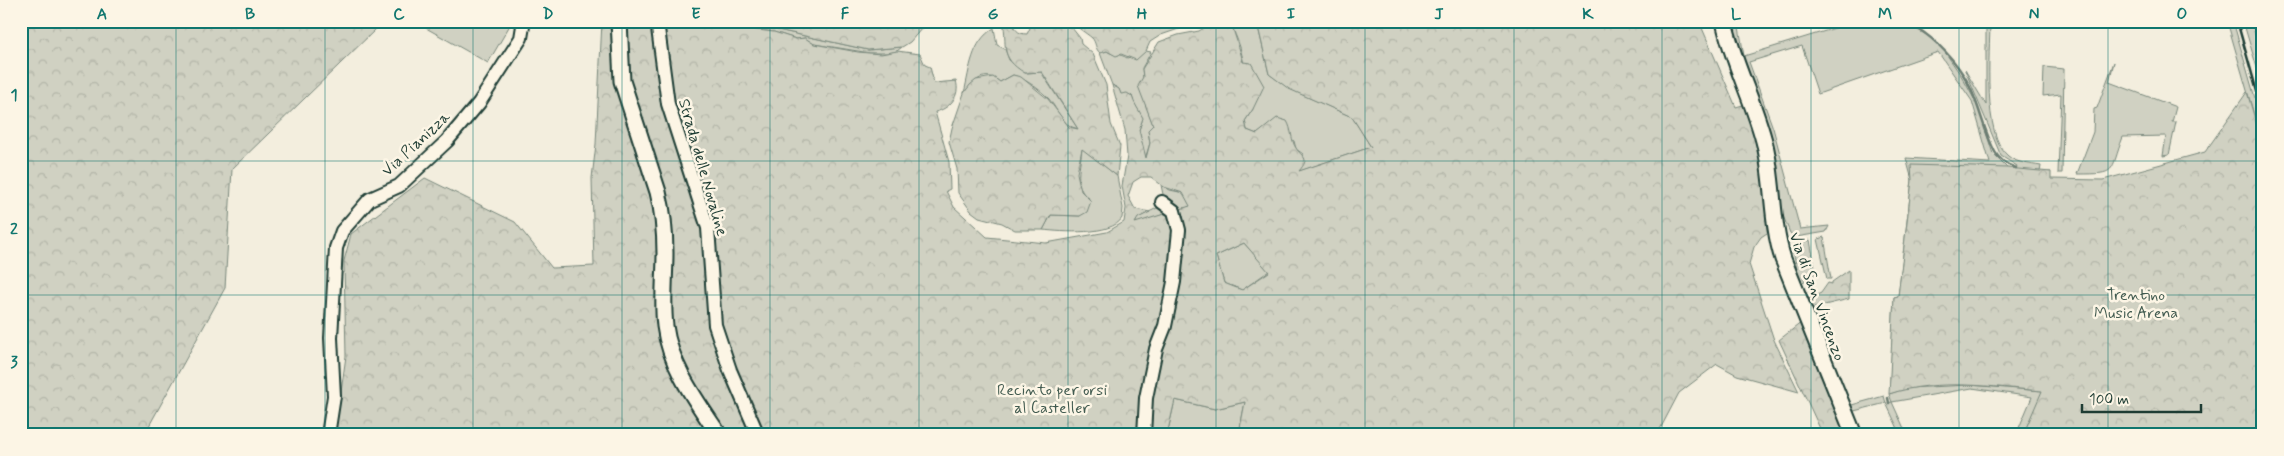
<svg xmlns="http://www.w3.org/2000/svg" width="2284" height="456" font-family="Mynerve,sans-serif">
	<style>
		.green { fill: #d0d1c2; stroke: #78877b }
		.forest { fill: url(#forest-crowns); stroke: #78877b; fill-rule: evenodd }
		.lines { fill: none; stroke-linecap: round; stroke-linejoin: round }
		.stream { stroke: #6c7d72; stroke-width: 2.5 }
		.minor-casing { stroke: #1f3d34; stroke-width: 16 }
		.major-casing { stroke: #1f3d34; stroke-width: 19 }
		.minor { stroke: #fcf5e5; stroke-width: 12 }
		.major { stroke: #fcf5e5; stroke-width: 15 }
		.rail { stroke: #1f3d34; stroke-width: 2.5 }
		.grid { fill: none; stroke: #0f766e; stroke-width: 1; stroke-opacity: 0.55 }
		.labels { text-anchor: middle; stroke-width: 5; stroke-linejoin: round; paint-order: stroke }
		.street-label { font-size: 16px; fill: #1f3d34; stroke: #fcf5e5 }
		.park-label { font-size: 16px; fill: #425b50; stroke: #fcf5e5 }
		.neatline { fill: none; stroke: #0f766e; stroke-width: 2 }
		.grid-label { font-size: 16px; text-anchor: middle; font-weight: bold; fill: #0f766e }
	</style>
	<defs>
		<pattern id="forest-crowns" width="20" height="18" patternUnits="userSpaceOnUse" patternTransform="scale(1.25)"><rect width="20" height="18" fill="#d0d1c2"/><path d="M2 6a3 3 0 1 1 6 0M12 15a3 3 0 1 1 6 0" fill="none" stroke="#b2b4a7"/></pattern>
	</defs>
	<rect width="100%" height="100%" fill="#f3eede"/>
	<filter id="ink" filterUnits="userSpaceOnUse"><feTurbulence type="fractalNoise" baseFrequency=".02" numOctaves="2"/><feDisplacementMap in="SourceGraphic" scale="10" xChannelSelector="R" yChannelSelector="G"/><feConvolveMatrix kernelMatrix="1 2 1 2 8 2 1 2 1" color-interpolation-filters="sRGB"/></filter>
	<g filter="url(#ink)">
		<!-- green -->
		<path class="green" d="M430 21H503L510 25 488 63 426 28Z
			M743 21V25L760 26 868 50 902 47 897 51 889 53H870L814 44 805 38 796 39 774 32 756 29 733 48Z
			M1231 21H1253L1259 31 1269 74 1290 89 1352 117 1371 147 1297 172 1303 154 1296 149 1294 141 1269 126 1257 134 1247 130 1245 121 1253 109C1249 88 1245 67 1240 47 1237 38 1233 31 1231 21Z
			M1729 21H1738L1744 56 1858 21H1902L1930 37 1943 49 1962 77 1977 104 1993 154 2007 168 2015 170 2017 166 2001 156 1965 70 1986 105V21H1990C1990 53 1982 135 2008 156 2016 163 2030 164 2041 166L2040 172H2051L2043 175 1890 383 1894 297 1898 296 1912 180 1906 158 1990 163 1972 101 1938 52 1818 94 1802 46 1749 62 1773 128 1800 229 1829 226 1826 232 1796 237 1790 233 1777 201Z
			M2227 21H2233L2263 126V146Z
			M2243 21H2251L2263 62V88Z
			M994 28 997 45 1005 49 1009 60 1025 73 1041 72 1078 129C1061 125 1059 111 1049 99 1041 90 1024 78 1013 75L1000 82C985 70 974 80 964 93 970 69 971 42 994 28Z
			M1107 51C1113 56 1120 53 1127 58L1146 51 1151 52 1142 68 1146 105 1153 125 1148 130 1150 143 1145 159 1139 130 1142 121 1140 113 1134 104 1132 96 1121 95 1119 89 1112 85 1100 53Z
			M2114 62 2109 82 2176 107 2172 122H2176L2169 155 2163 156 2166 136 2123 137C2109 173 2119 174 2077 174L2093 132 2094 109 2097 108Z
			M2044 67 2064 69 2062 173H2058L2061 94 2043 96Z
			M1082 148 1117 176 1123 208 1122 218C1112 236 1061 232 1043 230L1051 215 1080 216 1089 198C1072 188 1081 164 1082 148Z
			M1161 185 1170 190 1184 193 1191 206 1176 211 1164 199Z
			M1159 207 1171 212 1135 224 1137 218Z
			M1824 237 1831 279H1827L1818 239Z
			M1810 240 1815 268 1814 278 1812 273 1803 277 1805 281 1800 283 1792 246 1794 243Z
			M1244 243 1269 271 1242 290 1224 283 1216 256Z
			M1969 385 2043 391 2023 435H2016L2032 397 1972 388 1892 402 1907 435H1901L1886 403 1850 412 1848 406 1884 396 1886 403 1892 402 1889 394 1907 388Z
			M1175 400 1215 409 1245 402 1240 428 1241 435H1167Z"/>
		<!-- forest -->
		<path class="forest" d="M21 21H403L377 28 232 169 225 288 144 435H21Z
			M602 21H923L922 28 910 42 902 47 868 50 760 26 743 25 742 28 774 32 796 39 805 38 814 44 858 52 881 54 897 51 920 54 925 65 930 67 934 83 956 81C961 96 949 109 935 112L949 162 950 189 946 191 954 207 987 237 1046 243 1107 232 1124 222 1126 208 1122 186 1127 156 1125 130 1112 85 1119 89 1121 94 1127 93 1132 96C1134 104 1139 110 1143 118L1139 130 1146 158 1150 143 1148 130 1153 125 1138 86 1143 77 1142 69 1159 42 1178 35 1199 31 1214 21H1231C1234 35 1240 48 1243 62L1251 63 1264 86 1253 109 1245 121 1247 130 1257 134 1277 118 1287 121C1292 129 1291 141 1296 148 1302 158 1311 157 1299 171L1371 147 1352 117 1289 89 1269 74 1259 31 1253 21H1354L1365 24 1370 21H1699L1736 107 1746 104 1762 147 1770 231 1761 237 1754 247 1749 264 1774 340 1799 392 1737 375 1717 364 1679 393 1657 435H1241L1240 428 1245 402 1215 409 1175 400 1167 435H672L667 432 661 435H335L346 356 344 261 351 234 425 178 515 222 552 268 594 266 592 178 596 144ZM1141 177H1151L1164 187 1183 193 1190 206 1135 223 1138 218 1150 212 1135 209 1128 196 1133 182ZM1244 243 1269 272 1242 290 1224 283 1216 256Z
			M1003 21H1011C1015 29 1017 34 1027 34L1030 28 1026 21H1053L1072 28 1080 38 1081 44 1093 54 1106 85 1111 124 1120 146 1117 176 1082 149 1077 173 1081 191 1091 201 1087 212 1080 216 1051 215 1043 230H1015L1002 223 979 217 971 211 958 193 957 169 949 142 952 128 964 93 970 85 976 80 993 77 1000 82 1013 75 1021 77 1048 99 1069 127 1078 129 1042 72 1025 73C998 57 1008 45 1003 21Z
			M1072 21H1202L1161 35 1150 42 1146 51 1136 60 1121 54 1116 56 1107 51 1100 53C1095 49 1096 42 1092 38 1085 32 1078 29 1072 21Z
			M2247 92 2263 146V435H2023L2042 391C1993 387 1938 378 1889 394L1894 297 1898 296 1912 180 1911 165 2007 168 2051 172V179L2103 180 2205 152Z
			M1849 270V299L1808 309 1805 301 1821 293 1828 283 1832 284V282Z
			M1802 322 1850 435H1823L1779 340Z"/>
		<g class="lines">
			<!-- stream -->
			<path class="stream" d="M1906 21C1931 35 1949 52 1964 76 1979 100 1982 128 1995 152 2000 161 2007 165 2016 168
				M1888 398 1889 403"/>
			<defs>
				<path id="minor" d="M657 21 668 104 708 228 715 325 730 370 758 435
					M328 435 334 396 331 338 336 248 342 231 370 199 399 186 447 141 479 103 521 38 523 26 521 21
					M1144 435 1146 398 1156 349 1165 326 1174 282 1179 230 1174 211 1162 202"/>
				<path id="major" d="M619 21 622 81 658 192C663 212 665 232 665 253 665 277 662 301 665 326 670 366 697 402 719 435
					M1724 21C1733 64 1755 103 1765 145 1774 183 1771 222 1783 259L1854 435"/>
			</defs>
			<!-- minor casing -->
			<use href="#minor" class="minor-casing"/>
			<!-- major casing -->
			<use href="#major" class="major-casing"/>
			<!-- minor -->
			<use href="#minor" class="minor"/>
			<!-- major -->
			<use href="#major" class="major"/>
			<!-- rail -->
			<path class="rail" d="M2237 21 2263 113"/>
		</g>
	</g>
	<!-- grid -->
	<path class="grid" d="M176 21V435M325 21V435M473 21V435M622 21V435M770 21V435M919 21V435M1068 21V435M1216 21V435M1365 21V435M1514 21V435M1662 21V435M1811 21V435M1959 21V435M2108 21V435M21 161H2263M21 295H2263"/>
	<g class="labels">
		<!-- street labels -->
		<g class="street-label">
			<text transform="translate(415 143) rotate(-43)" y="6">Via Pianizza</text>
			<text transform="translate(704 167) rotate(74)" y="6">Strada delle Novaline</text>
			<text transform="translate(1818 296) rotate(70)" y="6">Via di San Vincenzo</text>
		</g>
		<!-- park labels -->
		<g class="park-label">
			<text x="2136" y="300">Trentino<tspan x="2136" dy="18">Music Arena</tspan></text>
			<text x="1052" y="395">Recinto per orsi<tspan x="1052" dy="18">al Casteller</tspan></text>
		</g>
	</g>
	<!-- margin -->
	<rect width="2284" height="456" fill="none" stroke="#fcf5e5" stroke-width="55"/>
	<!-- scale -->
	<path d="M2082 404v8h119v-8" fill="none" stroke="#1f3d34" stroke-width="2.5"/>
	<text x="2089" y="404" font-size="15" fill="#1f3d34" stroke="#fcf5e5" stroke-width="4" paint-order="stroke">100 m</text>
	<rect x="28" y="28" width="2228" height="400" class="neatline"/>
	<g class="grid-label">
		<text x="102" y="19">A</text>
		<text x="250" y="19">B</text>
		<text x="399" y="19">C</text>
		<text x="548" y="19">D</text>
		<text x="696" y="19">E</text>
		<text x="845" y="19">F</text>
		<text x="993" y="19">G</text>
		<text x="1142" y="19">H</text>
		<text x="1291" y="19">I</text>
		<text x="1439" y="19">J</text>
		<text x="1588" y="19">K</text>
		<text x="1736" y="19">L</text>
		<text x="1885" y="19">M</text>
		<text x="2034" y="19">N</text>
		<text x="2182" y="19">O</text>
		<text x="14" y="100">1</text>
		<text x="14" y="234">2</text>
		<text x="14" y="367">3</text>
	</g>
</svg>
